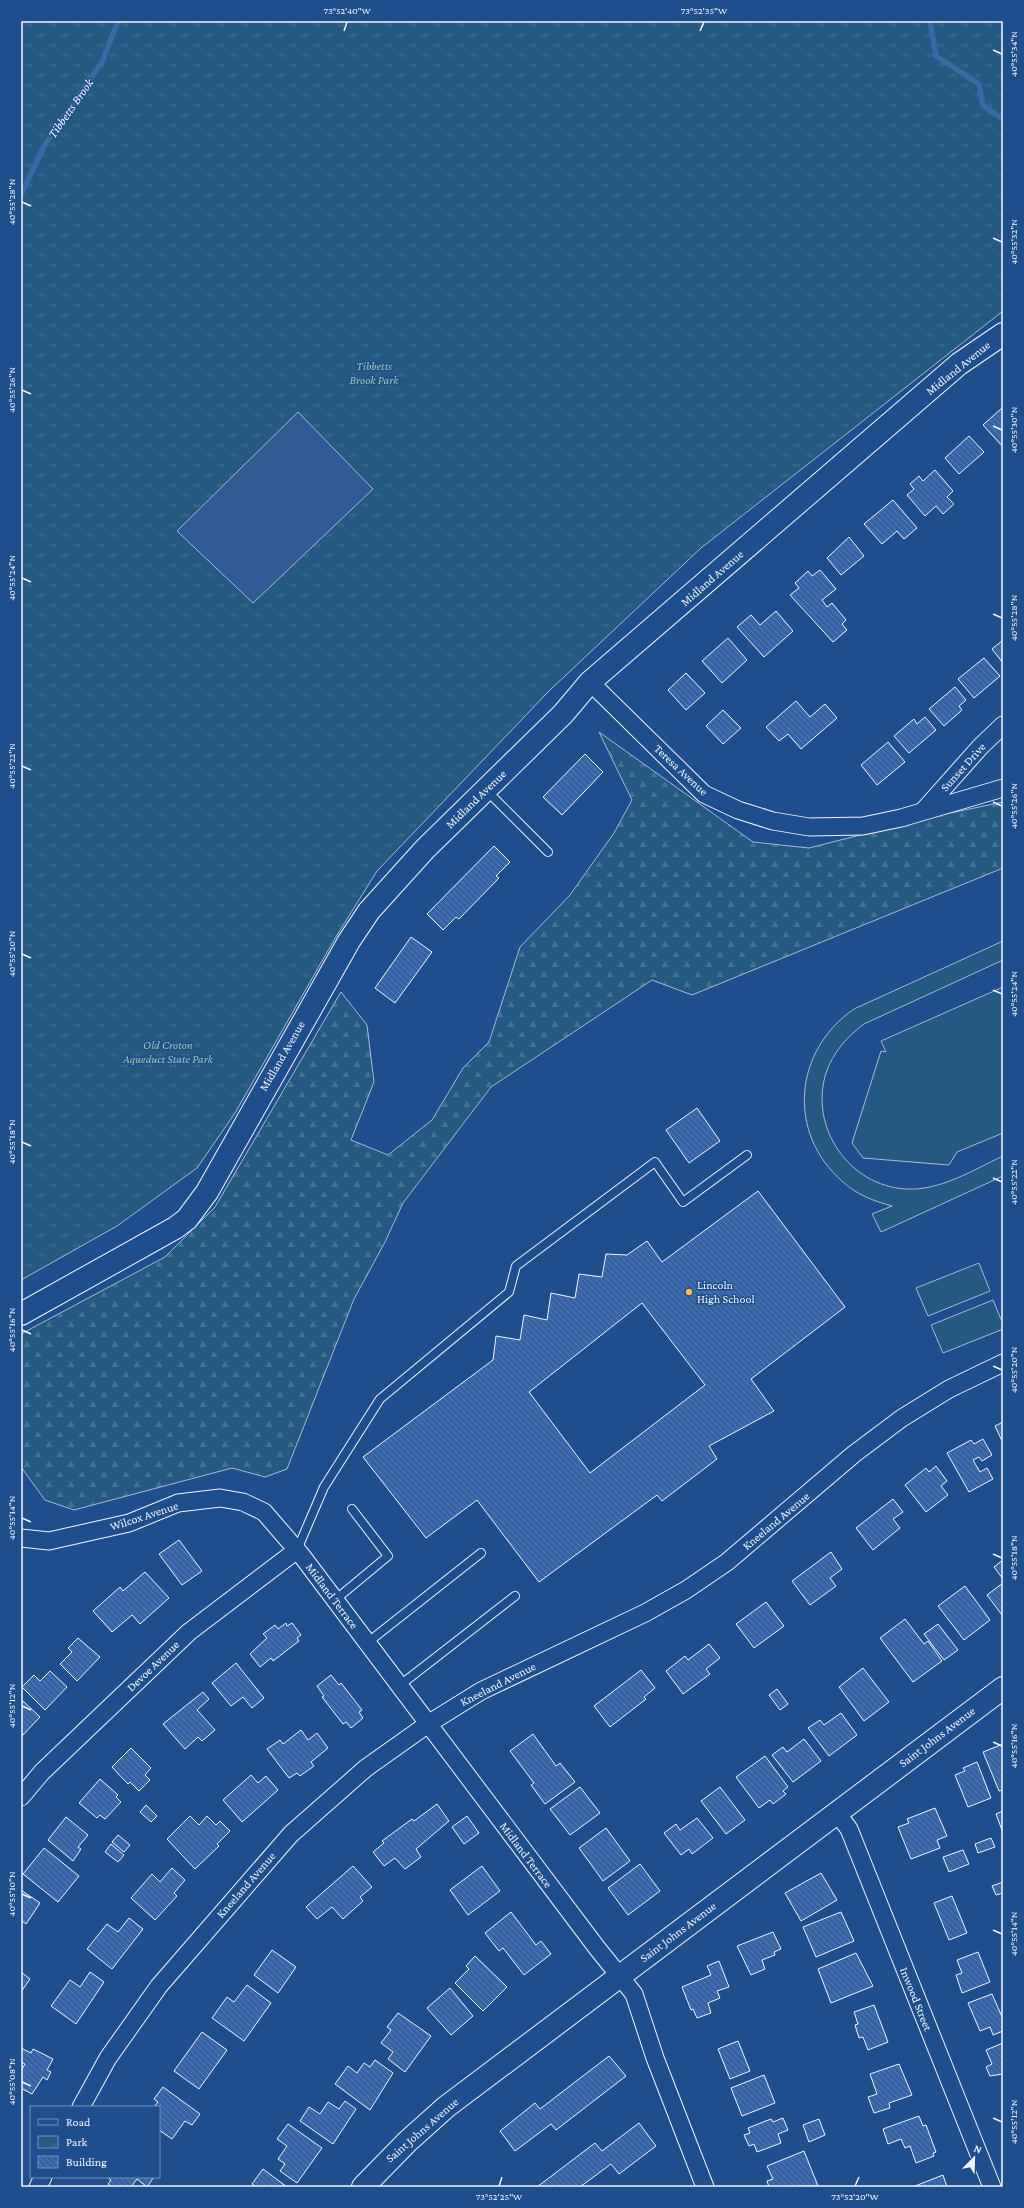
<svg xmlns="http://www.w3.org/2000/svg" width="1024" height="2208" font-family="'Crimson Pro',serif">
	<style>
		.grass { fill: #245a82; stroke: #a8bbd7 }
		.forest { fill: url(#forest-firs); stroke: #a8bbd7 }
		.park { fill: url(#park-tufts); stroke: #a8bbd7 }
		.parking { fill: #305b95; stroke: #a8bbd7 }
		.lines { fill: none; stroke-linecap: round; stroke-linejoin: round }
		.stream { stroke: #3b69a3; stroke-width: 5.5 }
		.building { fill: url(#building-back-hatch); stroke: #f2f6ff; fill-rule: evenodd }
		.lane-casing { stroke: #f2f6ff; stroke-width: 10 }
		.street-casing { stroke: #f2f6ff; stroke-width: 19 }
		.secondary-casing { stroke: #f2f6ff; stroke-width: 24 }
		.lane { stroke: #1f4e8c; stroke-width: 8 }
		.street { stroke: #1f4e8c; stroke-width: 17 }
		.secondary { stroke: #1f4e8c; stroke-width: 22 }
		.ticks { fill: none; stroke: #f2f6ff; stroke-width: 1.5 }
		.poi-dot { fill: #ffb74d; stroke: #1f4e8c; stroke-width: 1.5 }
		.labels { text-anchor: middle; stroke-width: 3; stroke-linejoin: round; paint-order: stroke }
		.park-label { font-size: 12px; font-style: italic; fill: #97c8a6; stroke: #1f4e8c }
		.street-label { font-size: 12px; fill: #f2f6ff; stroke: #1f4e8c }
		.poi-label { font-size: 12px; fill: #f2f6ff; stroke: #1f4e8c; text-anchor: start }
		.water-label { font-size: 13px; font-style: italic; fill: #f2f6ff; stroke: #1f4e8c }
		.neatline { fill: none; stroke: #f2f6ff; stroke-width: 1.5 }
		.ticks-label { font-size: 10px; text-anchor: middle; fill: #f2f6ff }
	</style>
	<defs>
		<pattern id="forest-firs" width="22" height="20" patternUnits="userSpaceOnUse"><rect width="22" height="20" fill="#245a82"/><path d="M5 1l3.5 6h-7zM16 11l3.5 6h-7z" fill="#447295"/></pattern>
		<pattern id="park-tufts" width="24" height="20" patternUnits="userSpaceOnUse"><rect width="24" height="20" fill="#245a82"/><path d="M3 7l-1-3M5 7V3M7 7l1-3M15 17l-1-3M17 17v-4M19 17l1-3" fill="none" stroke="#447295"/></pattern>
		<pattern id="building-back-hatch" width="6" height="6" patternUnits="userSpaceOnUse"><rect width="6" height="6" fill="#3563a3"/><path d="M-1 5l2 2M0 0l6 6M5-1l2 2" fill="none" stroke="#537ab1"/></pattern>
	</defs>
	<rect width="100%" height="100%" fill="#1f4e8c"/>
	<!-- grass -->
	<path class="grass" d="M1003 941V960L864 1024C847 1037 833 1052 826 1073 809 1127 849 1186 906 1189 940 1191 973 1170 1003 1156V1176L881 1232 872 1214 892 1206C874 1201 857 1195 843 1182 786 1133 794 1050 854 1009Z
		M1003 987V1133L957 1152 949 1165 863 1158 852 1143 881 1051 886 1052 881 1041Z
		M979 1263 990 1291 928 1316 916 1288Z
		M993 1300 1003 1324V1329L943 1353 931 1325Z"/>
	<!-- forest -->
	<path class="forest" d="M599 732 753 842 809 848 931 817 1003 802V868L692 995 652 980 491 1087 403 1203 385 1242 354 1299 287 1469 265 1477 232 1468 74 1510 45 1500 21 1467V1334L165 1257 215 1207 341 992 367 1025 374 1082 351 1140 388 1155 432 1120 463 1068 489 1042 520 947 570 895 614 833 632 800Z"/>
	<!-- park -->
	<path class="park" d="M21 21H1003V311L701 548 549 691 377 871 337 935 235 1113 197 1168 117 1226 21 1280Z"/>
	<!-- parking -->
	<path class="parking" d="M298 412 373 489 253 603 177 531Z"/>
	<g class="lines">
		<!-- stream -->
		<path class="stream" d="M930 21 936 56 979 84 983 106 1003 119
			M21 195 44 146 102 62 118 21"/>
	</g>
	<!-- building -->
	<path class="building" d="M1003 407V447L983 425Z
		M969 436 984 452 959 474 945 458Z
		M935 470 953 491 947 497 954 504 943 514 936 506 925 516 907 495 914 489 910 484 919 476 923 481Z
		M893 500 917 528 904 539 897 531 882 544 864 524Z
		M849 537 864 556 841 575 827 558Z
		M820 570 836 589 822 600 827 607 832 603 846 620 842 624 847 630 833 642 790 595 799 588 795 583 808 571 812 576Z
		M776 611 793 631 764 657 737 627 751 615 760 625Z
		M728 638 747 660 722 683 702 661Z
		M1003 640V663L992 649Z
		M984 658 1000 676 974 698 958 679Z
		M686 673 705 693 686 710 668 690Z
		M955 687 966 700 959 706 962 710 944 726 929 709Z
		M796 701 810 717 825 704 837 718 801 749 788 734 779 741 766 727Z
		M723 710 741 728 723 744 706 726Z
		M925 717 936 730 909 753 894 736 914 719 917 724Z
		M888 742 905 762 877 785 861 765Z
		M585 754 603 772 562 815 543 797Z
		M494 846 510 862 496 876 499 878 459 919 456 917 443 930 427 914Z
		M411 937 432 952 395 1003 375 988Z
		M697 1108 720 1141 689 1163 666 1130Z
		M758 1191 845 1307 751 1379 774 1411 709 1446 717 1459 662 1501 657 1495 539 1582 477 1500 426 1538 363 1457 493 1360 496 1336 520 1340 524 1315 547 1320 551 1293 575 1298 579 1274 602 1277 606 1254 627 1255 647 1241 662 1262ZM642 1303 705 1385 590 1473 529 1392Z
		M1003 1422V1443L995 1426Z
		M983 1439 992 1455 982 1461 979 1457 973 1460 980 1472 987 1468 993 1479 969 1492 947 1453 971 1440 974 1444Z
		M936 1466 947 1481 941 1486 948 1495 926 1512 905 1485 926 1468 929 1472Z
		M893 1499 903 1512 893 1519 900 1528 873 1550 856 1528Z
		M179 1540 202 1571 182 1585 159 1554Z
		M831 1552 842 1569 830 1578 836 1586 810 1605 792 1581Z
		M1003 1560V1579L994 1567Z
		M145 1572 169 1598 140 1624 132 1615 112 1632 93 1611 120 1587 123 1591Z
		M1003 1583V1613L1002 1615 987 1595Z
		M965 1586 990 1620 964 1640 938 1606Z
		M766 1602 784 1626 754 1648 736 1624Z
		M905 1619 924 1644 928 1641 942 1661 913 1682 880 1638Z
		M286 1623 287 1626 292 1623 301 1635 297 1638 299 1641 273 1661 271 1658 260 1667 250 1654 267 1638 263 1634 275 1625 278 1629Z
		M938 1624 958 1650 944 1660 924 1634Z
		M78 1638 100 1657 77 1681 60 1664 72 1652 68 1648Z
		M709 1644 720 1658 706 1669 710 1674 683 1694 666 1671 685 1656 688 1660Z
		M236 1663 264 1698 252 1708 243 1697 231 1706 212 1683Z
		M863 1668 889 1702 864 1721 839 1687Z
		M641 1670 655 1688 644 1697 646 1699 610 1727 594 1706Z
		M50 1671 67 1687 45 1710 22 1687 34 1675 40 1681Z
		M331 1675 339 1685 341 1683 362 1710 359 1712 363 1718 351 1728 346 1722 343 1724 322 1697 324 1696 317 1686Z
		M777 1689 788 1704 780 1710 769 1695Z
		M203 1692 209 1699 197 1710 215 1730 202 1741 198 1737 185 1749 163 1724Z
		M23 1701 40 1717 21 1737V1704Z
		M841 1713 857 1735 829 1756 808 1728 820 1720 824 1725Z
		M301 1730 308 1740 317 1733 328 1748 311 1762 314 1766 300 1776 297 1773 289 1778 267 1749 280 1740 283 1744Z
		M533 1734 556 1766 560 1763 575 1782 545 1804 531 1785 534 1783 510 1751Z
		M804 1739 821 1761 793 1782 772 1755 783 1747 787 1752Z
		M1003 1744V1790L999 1791 983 1752Z
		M131 1748 151 1768 145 1775 150 1780 139 1791 130 1782 128 1784 112 1767Z
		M765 1756 788 1787 783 1791 786 1794 773 1804 770 1800 759 1808 736 1777Z
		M977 1762 991 1798 968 1807 955 1775 965 1771 963 1768Z
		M251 1775 258 1783 266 1776 278 1790 242 1822 223 1800Z
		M100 1779 118 1795 116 1797 121 1802 105 1819 100 1815 97 1818 79 1803Z
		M580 1787 600 1813 570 1835 550 1809Z
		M720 1787 745 1820 726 1834 701 1801Z
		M437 1804 449 1821 416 1849 421 1857 405 1869 395 1858 384 1866 373 1852 384 1843 382 1841 412 1819 414 1821Z
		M146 1805 157 1816 151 1822 140 1812Z
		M935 1808 947 1836 937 1840 940 1848 911 1859 898 1827 909 1823 907 1819Z
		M1003 1811V1833L996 1814Z
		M190 1816 199 1825 207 1816 216 1825 220 1821 230 1831 217 1844 219 1846 195 1869 167 1839Z
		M467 1816 479 1833 464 1844 452 1827Z
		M66 1817 88 1835 78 1847 81 1849 73 1861 48 1840Z
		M697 1818 713 1838 692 1854 689 1849 681 1855 664 1833 676 1824 680 1830Z
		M606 1828 630 1861 603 1881 579 1848Z
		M118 1835 130 1845 124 1852 112 1842Z
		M991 1838 995 1847 978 1853 975 1844Z
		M111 1844 124 1855 118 1862 105 1852Z
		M44 1848 79 1876 58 1902 23 1874Z
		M963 1850 969 1864 949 1872 943 1857Z
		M640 1864 660 1891 628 1915 608 1888Z
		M353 1866 372 1887 360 1897 363 1901 343 1919 332 1907 317 1919 306 1907Z
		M482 1866 500 1891 468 1915 450 1890Z
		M172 1868 185 1880 174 1893 177 1896 155 1920 131 1898 152 1874 160 1882Z
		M821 1873 837 1900 801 1921 785 1893Z
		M1003 1882V1893L996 1895 992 1886Z
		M21 1890 40 1903 26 1924 21 1920Z
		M952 1896 967 1933 949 1940 934 1903Z
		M511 1912 536 1945 541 1941 551 1954 524 1975 503 1948 499 1951 485 1933Z
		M841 1912 854 1941 816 1957 803 1927Z
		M129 1918 143 1929 112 1969 87 1949 107 1924 118 1932Z
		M773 1932 781 1949 774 1952 775 1955 762 1960 765 1969 751 1975 737 1946Z
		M272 1950 296 1967 278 1993 254 1975Z
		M978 1952 990 1982 962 1993 956 1975 962 1973 957 1960Z
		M856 1953 873 1986 831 2003 818 1969Z
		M475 1956 507 1987 483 2011 455 1983 469 1969 466 1966Z
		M719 1961 729 1987 717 1991 720 1998 708 2003 711 2013 697 2018 693 2009 691 2010 682 1987 711 1975 707 1966Z
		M21 1972 30 1979 21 1992Z
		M90 1972 104 1982 76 2024 51 2006 70 1980 80 1987Z
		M247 1985 271 2003 244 2041 212 2018 227 1997 234 2002Z
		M450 1988 473 2016 451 2035 427 2008Z
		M992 1994 1003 2019V2031L993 2035 990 2027 980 2031 968 2003Z
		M874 2005 888 2042 868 2050 863 2037 859 2038 855 2025 858 2024 854 2012Z
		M398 2013 431 2036 405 2072 388 2059 393 2052 381 2043 391 2030 387 2027Z
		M202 2032 227 2050 199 2089 174 2071Z
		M738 2041 750 2071 730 2079 718 2049Z
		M1003 2043V2074L990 2076 986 2067 992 2064 986 2050Z
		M21 2048 31 2053 33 2049 53 2059 47 2070 51 2072 47 2080 43 2077 32 2094 21 2088V2071L25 2064 21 2062Z
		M609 2056 626 2076 556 2130 551 2124 515 2151 500 2131 535 2103 540 2109Z
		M375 2060 393 2073 370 2110 335 2084 348 2066 357 2073 364 2063 370 2067Z
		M899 2064 912 2095 889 2103 890 2108 874 2113 868 2097 877 2094 870 2074Z
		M764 2075 775 2103 742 2116 731 2088Z
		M163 2087 200 2114 192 2125 185 2121 172 2139 159 2130V2107H154L158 2102 154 2099Z
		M345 2101 356 2109 333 2144 300 2121 309 2107 320 2114 328 2102 339 2109Z
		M919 2116 923 2126 926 2125 936 2152 933 2153 934 2156 916 2163 910 2146 905 2148 901 2139 888 2144 883 2129Z
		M783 2118 788 2130 778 2134 781 2143 757 2152 754 2144 749 2146 744 2135 750 2133 748 2128 771 2119 773 2122Z
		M819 2119 825 2135 809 2142 803 2125Z
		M639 2123 656 2146 619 2174 611 2164 580 2187H537L595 2143 602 2151Z
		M288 2124 322 2148 297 2183 280 2171 285 2164 278 2159 287 2146 277 2139Z
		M804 2151 818 2186 769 2187 767 2181 773 2179 767 2166Z
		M263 2169 287 2187H256L252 2184Z
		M943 2175 947 2187H915V2186Z
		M107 2177H154L147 2187 137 2179 131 2187H112L108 2184 111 2180Z"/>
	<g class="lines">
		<defs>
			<path id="lane" d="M486 790 548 852
				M297 1550 324 1487 380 1399 509 1292 516 1266 655 1162 683 1202 747 1155
				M335 1600 388 1556 352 1509
				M367 1643 481 1553
				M399 1686 515 1596"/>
			<path id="street" d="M590 682 704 794 738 810 773 821 809 827 863 826 901 818 1003 788
				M924 810 981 746 1003 725
				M21 1538 49 1541 129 1523 178 1503 220 1498 243 1502 264 1512 302 1556 597 1948 634 1994 655 2058 705 2187
				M21 1797 42 1772 189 1632 297 1550
				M837 1813 849 1829 992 2187
				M81 2107 108 2058 159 1986 291 1834 366 1768 428 1724 481 1691 645 1613 686 1590 727 1562 854 1454 902 1418 949 1389 1003 1363
				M38 2187 43 2177"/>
			<path id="secondary" d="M21 1314 175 1228 187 1219 207 1192 349 941 369 911 425 849 563 714 590 682 959 364 1003 334
				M363 2187 408 2141 446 2107 1003 1688"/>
		</defs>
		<!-- lane casing -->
		<use href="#lane" class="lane-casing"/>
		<!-- street casing -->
		<use href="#street" class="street-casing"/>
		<!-- secondary casing -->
		<use href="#secondary" class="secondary-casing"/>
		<!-- lane -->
		<use href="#lane" class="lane"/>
		<!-- street -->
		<use href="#street" class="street"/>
		<!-- secondary -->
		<use href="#secondary" class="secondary"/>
	</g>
	<!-- ticks -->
	<path class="ticks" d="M344 31 347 22M700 31 704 22M993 50 1002 54M22 202 31 206M993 238 1002 242M22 390 31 394M993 426 1002 430M22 578 31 582M993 614 1002 618M22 766 31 770M993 802 1002 806M22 954 31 958M993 990 1002 994M22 1142 31 1146M993 1178 1002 1182M22 1330 31 1334M993 1366 1002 1370M22 1518 31 1522M993 1554 1002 1558M22 1706 31 1710M993 1742 1002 1746M22 1894 31 1898M993 1930 1002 1934M22 2082 31 2086M993 2118 1002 2122M499 2186 502 2177M855 2186 859 2177"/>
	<!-- markers -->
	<circle class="poi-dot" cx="689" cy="1292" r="4"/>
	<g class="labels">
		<!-- park labels -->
		<g class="park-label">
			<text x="374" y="370">Tibbetts<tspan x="374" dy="14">Brook Park</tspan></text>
			<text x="168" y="1049">Old Croton<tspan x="168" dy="14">Aqueduct State Park</tspan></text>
		</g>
		<!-- street labels -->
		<g class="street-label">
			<text transform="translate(958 368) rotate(-39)" y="4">Midland Avenue</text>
			<text transform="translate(712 578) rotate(-41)" y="4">Midland Avenue</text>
			<text transform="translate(963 767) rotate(-48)" y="4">Sunset Drive</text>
			<text transform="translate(681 770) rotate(43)" y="4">Teresa Avenue</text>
			<text transform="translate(476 799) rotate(-44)" y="4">Midland Avenue</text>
			<text transform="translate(282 1056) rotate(-60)" y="4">Midland Avenue</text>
			<text transform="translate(144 1516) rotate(-18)" y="4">Wilcox Avenue</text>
			<text transform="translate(776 1521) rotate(-40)" y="4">Kneeland Avenue</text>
			<text transform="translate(332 1596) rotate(53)" y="4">Midland Terrace</text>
			<text transform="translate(153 1666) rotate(-44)" y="4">Devoe Avenue</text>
			<text transform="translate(498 1684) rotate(-27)" y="4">Kneeland Avenue</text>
			<text transform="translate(937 1737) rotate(-37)" y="4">Saint Johns Avenue</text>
			<text transform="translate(526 1855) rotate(53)" y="4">Midland Terrace</text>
			<text transform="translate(246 1885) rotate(-49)" y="4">Kneeland Avenue</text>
			<text transform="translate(678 1932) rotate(-37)" y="4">Saint Johns Avenue</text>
			<text transform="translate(916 1999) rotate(68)" y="4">Inwood Street</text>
			<text transform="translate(422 2130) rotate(-41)" y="4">Saint Johns Avenue</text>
		</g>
		<!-- poi labels -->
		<g class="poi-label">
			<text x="697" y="1289">Lincoln<tspan x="697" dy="14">High School</tspan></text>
		</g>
		<!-- water labels -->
		<g class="water-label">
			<text transform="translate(70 108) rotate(-55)" y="5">Tibbetts Brook</text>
		</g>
	</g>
	<!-- border -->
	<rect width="1024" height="2208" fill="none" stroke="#1f4e8c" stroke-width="44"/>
	<!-- legend -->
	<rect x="30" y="2106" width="130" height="72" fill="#1f4e8c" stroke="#7391ba"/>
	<rect x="38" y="2119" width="20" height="6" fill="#1f4e8c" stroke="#7391ba"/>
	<text x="66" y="2126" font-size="12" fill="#f2f6ff">Road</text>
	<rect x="38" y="2136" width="20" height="12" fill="url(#park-tufts)" stroke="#7391ba"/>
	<text x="66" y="2146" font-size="12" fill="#f2f6ff">Park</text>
	<rect x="38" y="2156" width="20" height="12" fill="url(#building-back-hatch)" stroke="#7391ba"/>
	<text x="66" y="2166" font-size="12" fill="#f2f6ff">Building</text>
	<!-- north arrow -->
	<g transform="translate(974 2158) rotate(23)" stroke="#1f4e8c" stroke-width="3" paint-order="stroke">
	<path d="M0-3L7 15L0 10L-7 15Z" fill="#f2f6ff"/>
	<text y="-6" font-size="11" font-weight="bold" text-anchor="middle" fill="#f2f6ff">N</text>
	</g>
	<rect x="22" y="22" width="980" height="2164" class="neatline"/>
	<g class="ticks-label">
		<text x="347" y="14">73°52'40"W</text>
		<text x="704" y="14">73°52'35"W</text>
		<text transform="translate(1013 54) rotate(-90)" y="4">40°55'34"N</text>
		<text transform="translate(11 202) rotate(-90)" y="4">40°55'28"N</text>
		<text transform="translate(1013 242) rotate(-90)" y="4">40°55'32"N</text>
		<text transform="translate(11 390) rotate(-90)" y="4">40°55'26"N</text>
		<text transform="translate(1013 430) rotate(-90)" y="4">40°55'30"N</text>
		<text transform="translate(11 578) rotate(-90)" y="4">40°55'24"N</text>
		<text transform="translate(1013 618) rotate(-90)" y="4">40°55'28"N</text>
		<text transform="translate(11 766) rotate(-90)" y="4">40°55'22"N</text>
		<text transform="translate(1013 806) rotate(-90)" y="4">40°55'26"N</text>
		<text transform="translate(11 954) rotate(-90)" y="4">40°55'20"N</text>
		<text transform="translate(1013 994) rotate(-90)" y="4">40°55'24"N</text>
		<text transform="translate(11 1142) rotate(-90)" y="4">40°55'18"N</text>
		<text transform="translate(1013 1182) rotate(-90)" y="4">40°55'22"N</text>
		<text transform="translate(11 1330) rotate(-90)" y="4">40°55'16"N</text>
		<text transform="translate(1013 1370) rotate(-90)" y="4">40°55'20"N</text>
		<text transform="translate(11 1518) rotate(-90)" y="4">40°55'14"N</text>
		<text transform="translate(1013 1558) rotate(-90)" y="4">40°55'18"N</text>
		<text transform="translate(11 1706) rotate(-90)" y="4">40°55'12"N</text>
		<text transform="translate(1013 1746) rotate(-90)" y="4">40°55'16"N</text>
		<text transform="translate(11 1894) rotate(-90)" y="4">40°55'10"N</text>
		<text transform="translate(1013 1934) rotate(-90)" y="4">40°55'14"N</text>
		<text transform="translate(11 2082) rotate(-90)" y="4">40°55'08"N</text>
		<text transform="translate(1013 2122) rotate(-90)" y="4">40°55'12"N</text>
		<text x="499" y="2200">73°52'25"W</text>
		<text x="855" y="2200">73°52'20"W</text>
	</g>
</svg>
